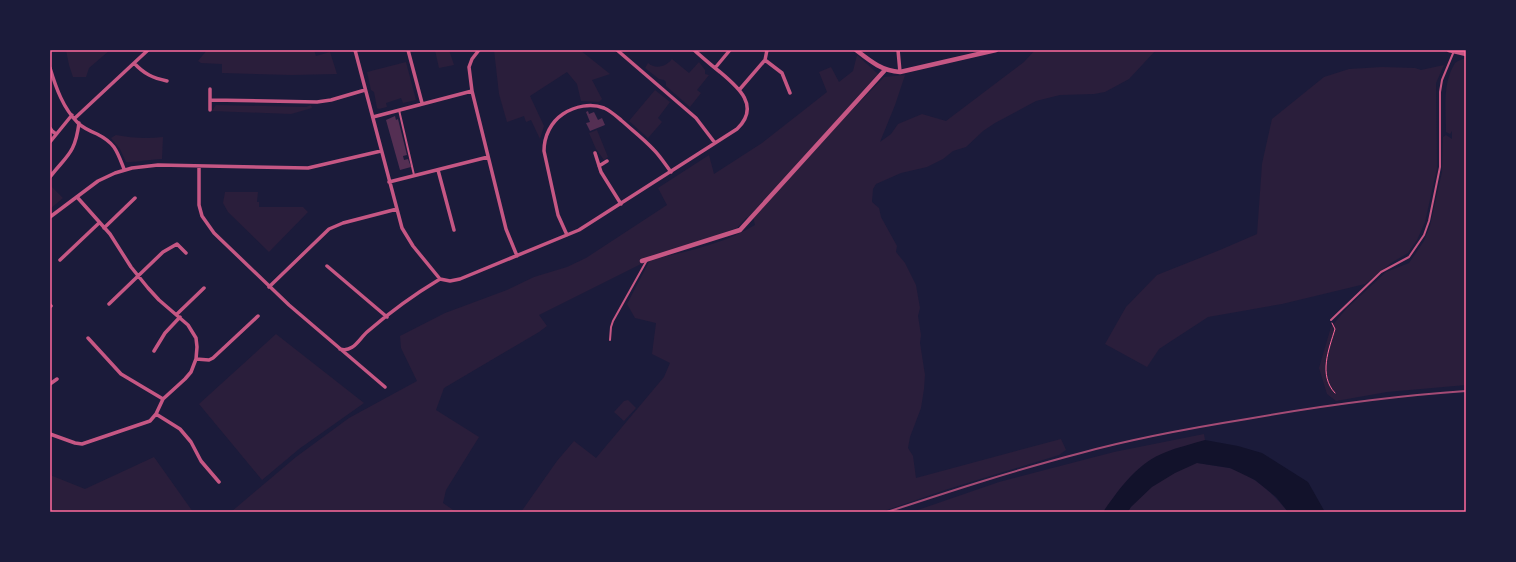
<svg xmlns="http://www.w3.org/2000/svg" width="1516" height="562" font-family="Helvetica,sans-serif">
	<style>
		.green { fill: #2a1e3b }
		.water { fill: #12122b }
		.building { fill: #542f53 }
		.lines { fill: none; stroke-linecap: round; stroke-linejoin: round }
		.path { stroke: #ff6b9d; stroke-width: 1 }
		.service { stroke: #c65784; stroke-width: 2 }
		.minor { stroke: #c65784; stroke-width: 3.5 }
		.tertiary { stroke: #c65784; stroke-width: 4.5 }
		.rail { stroke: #a44b75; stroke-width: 2 }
		.neatline { fill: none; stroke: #ff6b9d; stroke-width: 1.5 }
	</style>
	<rect width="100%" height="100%" fill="#1b1b3a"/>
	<!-- green -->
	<path class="green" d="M66 50H110L89 68 86 77H73L69 65Z
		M207 50H314L316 56 330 52 337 74 292 75 222 73V64L201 63 198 61Z
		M435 50H449L454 65 439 68Z
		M494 50H580L610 74 592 80 602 99 599 102 581 101 577 84 567 72 530 96 544 126 540 139 531 120 526 122 524 116 507 122 499 94Z
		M1035 50H1156L1129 79 1105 92 1094 94 1060 95 1036 101 995 123 983 131 966 147 953 151 943 159 927 167 901 173 876 184 873 189 872 202 879 208 881 217 897 246 896 252 905 263 916 285 920 308 918 316 921 335 920 343 925 375 924 389 921 408 910 437 908 448 913 456 916 478 1061 439 1066 450 1059 455 948 489 881 512H521L557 461 574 441 596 458 664 377 670 363 652 354 656 323 635 318 627 304 650 260C685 252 724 244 755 225L753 216 746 218 737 228 703 240 650 256 641 264 539 315 547 326 539 332 444 388 436 410 479 437 446 490 443 503 456 512H231L296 457 349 418 417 381 401 348 400 336 445 313 507 290 534 277 567 267 586 258 667 205 658 188 709 155 714 174 762 143 827 92 819 72 831 67 839 82 853 71 857 55 878 74 820 139 828 135 884 77 905 75 895 105 880 142 891 134 898 124 922 114 946 121 1024 62Z
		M672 59 689 73 699 62 705 70V74L709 75 697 90 701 93 690 107 666 86V82L664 80 659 79 645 68 648 63C656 70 667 66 672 59Z
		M1463 59H1466V385L1387 392 1336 401 1327 394 1319 368 1331 327 1346 309 1386 272 1409 263 1424 241 1430 226 1442 172 1443 137 1446 135 1452 139V131L1450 134 1446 132C1446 109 1442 84 1455 63L1458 61Z
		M406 62 416 100 403 103 401 98 386 103 387 107 379 109 377 108 374 92 371 90 367 72Z
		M1444 65 1436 83 1437 168 1425 222 1417 240 1408 253 1391 263 1365 284 1282 304 1208 317 1159 349 1147 367 1105 344 1126 307 1157 275 1220 250 1257 234 1262 164 1272 119 1324 77 1349 69 1382 67 1415 68 1421 70Z
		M655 90 670 102 658 118 662 122 648 138 629 121Z
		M216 105 306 107 311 105 312 108 291 114 212 111Z
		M597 130 608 157 604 160 596 149 589 133Z
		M116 135C132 138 146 139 163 137L162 159C155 159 130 163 126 162L120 149 111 138Z
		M50 185 63 198 50 209Z
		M225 192H258L257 202H259V207H303L308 212 269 252 228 212 223 203Z
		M276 334 364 403 299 449 262 480 199 404Z
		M628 400 636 408 624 421 614 412 624 401Z
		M1204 434 1205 440 1198 463C1208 465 1218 466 1229 468 1252 474 1274 494 1288 512H912L999 482 1114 452Z
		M154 457 193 512H50V475L85 489Z"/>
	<!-- water -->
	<path class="water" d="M1205 440 1238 446 1262 453 1308 482 1325 512H1288L1276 497 1255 480 1230 468 1197 463 1175 473 1152 487 1131 507 1128 512H1103C1120 488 1137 463 1166 452 1178 447 1192 444 1205 440Z"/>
	<!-- building -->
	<path class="building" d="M588 111 589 114 594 112 598 120 602 118 605 125 590 131 586 123 590 122 586 112Z
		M395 116 396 120 398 119 407 155 403 156 404 160 408 159 411 167 400 170 386 120Z"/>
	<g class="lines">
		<!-- path -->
		<path class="path" d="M1332 323 1335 329C1329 349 1318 375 1335 393"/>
		<!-- service -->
		<path class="service" d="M399 110 414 175
			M1331 320 1381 272 1409 257 1424 235 1429 221 1440 167V92L1442 80 1454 51
			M610 340 611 327 613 321 647 260"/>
		<!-- minor -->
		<path class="minor" d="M355 50 402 228 413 246 440 279
			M408 50 422 103
			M479 50 472 59 469 67 472 91 506 229 517 256
			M617 50 696 118 715 143
			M898 50 900 72
			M765 60 782 73 790 93
			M134 63C144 74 153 78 167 81
			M50 68C56 88 63 108 78 123 83 128 90 131 97 134 115 143 117 151 124 169
			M715 68 730 50
			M740 89 765 60 767 50
			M211 100 317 102 331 100 365 90
			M210 110V89
			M373 117 472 91
			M75 118 148 50
			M50 128 52 131 56 134
			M50 142 72 115
			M595 153 601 172 621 204
			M199 166V205L202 216 214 233 289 305 385 387
			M599 166 607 161
			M438 170 454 230
			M50 177C67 155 75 154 79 123
			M389 182 488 157
			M50 217 98 181 115 173 132 168 158 165 308 168 381 151
			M104 228 135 198
			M567 235 558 215 544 151C544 136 551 122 563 114 575 106 591 103 604 108 611 111 616 116 622 121 632 130 644 139 654 150 660 156 665 164 671 172
			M60 260 99 223
			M327 266 387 317
			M269 287 329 229 343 223 397 209
			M109 304 163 252 177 244 186 253
			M50 305 51 306
			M177 314 204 288
			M88 338 121 374 163 399
			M340 349C353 353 359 339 367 332 390 312 415 294 440 279L450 281 460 279 579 230 737 129C761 106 738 87 720 72 711 65 702 57 694 50
			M154 351 165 333 180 317
			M196 359 209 360 213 358 258 316
			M50 384 57 379
			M156 414 180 429 191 442 201 461 219 482
			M50 434 75 443 82 444 150 421 156 414 163 399 185 379 191 372 196 359 197 347 196 338 188 325 159 300 148 288 131 267 110 234 77 197"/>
		<!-- tertiary -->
		<path class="tertiary" d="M856 50C870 61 882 71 900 72L996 50
			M1449 50 1466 54
			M642 261 740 230 885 70"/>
		<!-- rail -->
		<path class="rail" d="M887 512C951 491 1015 470 1081 453 1135 438 1191 428 1247 419 1320 406 1392 396 1466 391"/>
	</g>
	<!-- border -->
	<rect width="1516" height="562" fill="none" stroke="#1b1b3a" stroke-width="102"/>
	<rect x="51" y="51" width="1414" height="460" class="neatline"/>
</svg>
